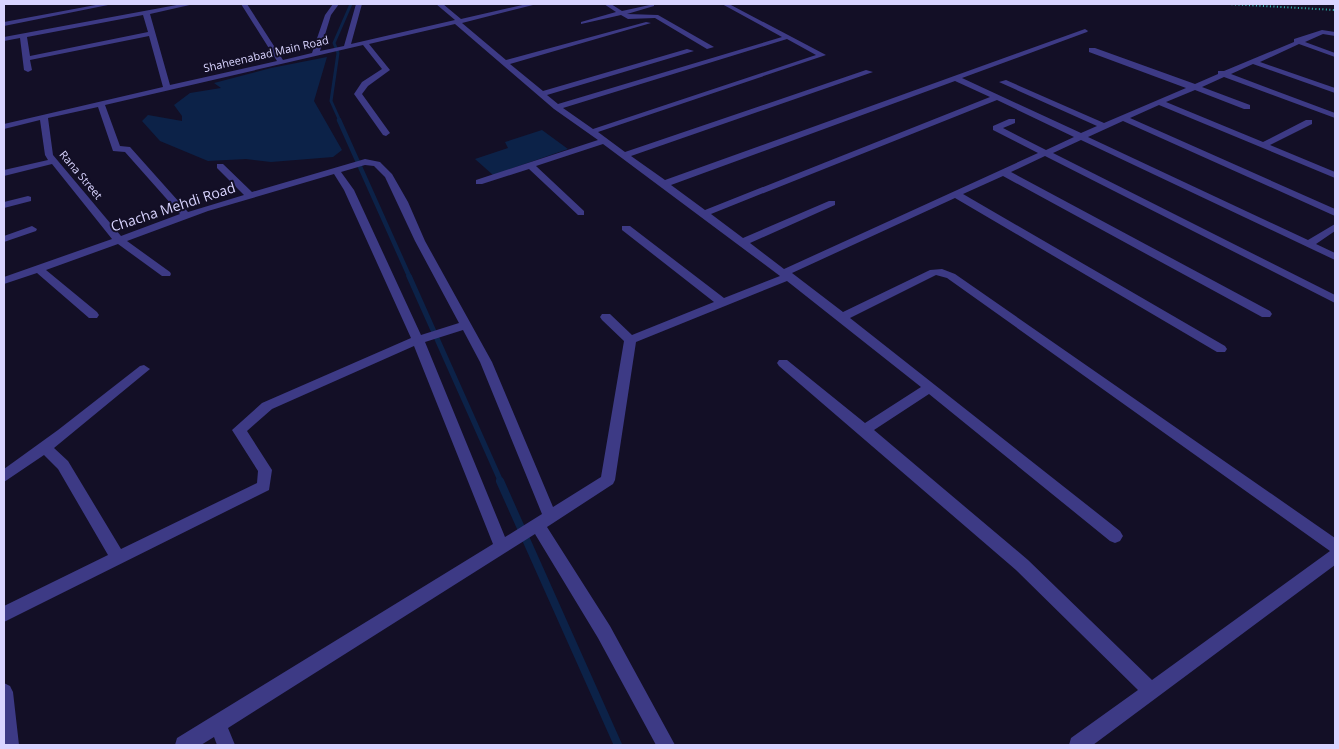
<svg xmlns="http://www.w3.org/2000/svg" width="1339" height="749" font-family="'Open Sans',sans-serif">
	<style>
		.water { fill: #0c2248 }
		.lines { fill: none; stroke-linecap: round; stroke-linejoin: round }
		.stream-far3 { stroke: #0c2248; stroke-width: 3 }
		.stream-far2 { stroke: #0c2248; stroke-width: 4.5 }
		.stream-far1 { stroke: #0c2248; stroke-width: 5.5 }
		.stream { stroke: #0c2248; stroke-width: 8 }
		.path { stroke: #2fb8b0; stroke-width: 2; stroke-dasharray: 1 2.5; stroke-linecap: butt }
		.street { fill: #3d3a85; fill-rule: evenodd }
		.labels { text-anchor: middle; stroke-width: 4; stroke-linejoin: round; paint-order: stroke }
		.far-street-label { font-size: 11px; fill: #d9d4ff; stroke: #130f26 }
		.street-label { font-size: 14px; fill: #d9d4ff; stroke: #130f26 }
	</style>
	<rect width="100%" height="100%" fill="#130f26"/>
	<!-- water -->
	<path class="water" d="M327 57 314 101 342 150 333 157 271 162 246 159 208 161 160 141 142 121 148 115 182 121V116L174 105 190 93 221 88 214 83 271 68Z
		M542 130 568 149 493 175 475 159 508 148 505 142Z"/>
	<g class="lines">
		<!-- stream-far3 -->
		<path class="stream-far3" d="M340 121 331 101 338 53 334 43 351 4"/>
		<!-- stream-far2 -->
		<path class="stream-far2" d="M339 120 410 278"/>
		<!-- stream-far1 -->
		<path class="stream-far1" d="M409 276 501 482"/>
		<!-- stream -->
		<path class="stream" d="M500 481 618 745"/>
		<!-- path -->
		<path class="path" d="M1228 4 1335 10"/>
		<!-- street -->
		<path class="street" d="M101 4H113L4 26V22Z
			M182 4H194L150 14 170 85 277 61 241 4H247L283 60 312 53 325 15 333 4H339L331 15 320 51 344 46 356 4H362L351 44 455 20 436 4H443L461 19 527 4H537L462 23 506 60 646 22 651 23 510 64 543 91 687 49 694 51 547 95 558 104 782 37 722 4H729L826 55 598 132 625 152 866 70 873 72 631 156 665 180 1085 29 1088 31 1087 32 962 78 1081 133 1097 126 999 82 1006 80 1104 123 1186 88 1089 52V48H1095L1195 84 1218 74V71H1224L1294 42V39L1322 30 1335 32V36L1323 34 1305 42 1335 53V57L1299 44 1260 62 1335 88V93L1253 64 1231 74 1335 113V118L1224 77 1202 87 1250 105V109H1244L1195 90 1166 102 1263 142 1306 120H1312V124L1270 145 1335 172V178L1159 105 1130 118 1335 209V216L1123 121 1088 137 1308 240 1335 224V231L1316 244 1335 253V260L1081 140 1053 153 1335 295V303L1045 156 1011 172 1270 311 1272 314 1270 317H1262L1003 176 963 194 1225 346 1227 349 1225 352H1217L955 198 792 273 843 312 930 270 942 269 955 274 1335 538V565L1093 745H1069L1071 738 1138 690 1016 570 779 366 777 363 779 360H787L865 423 921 387 787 281 636 342 615 480 613 484 547 527 610 626 675 745H656L598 638 535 534 228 728 235 745H217L214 737 201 745H175L177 738 493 544 414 346 272 409 247 431 272 470 269 490 4 622V606L108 555 58 469 44 455 4 482V469L58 430 140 366 144 365 150 369 54 448 68 461 121 549 257 483 258 471 232 430 262 403 411 338 344 190 334 174 208 211 127 241 170 272 171 274 170 276H162L118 244 46 270 97 312 99 315 97 318H89L37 273 4 284V277L112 239 52 164 4 176V170L48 160 45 155 40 120 4 129V124L163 87 149 36 30 60 32 70 28 72 24 70 20 38 4 41V37ZM143 15 148 32 30 56 27 37ZM455 24 554 109 598 140 476 180V184H482L529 169 578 215H584V211L536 166 603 144 780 276 724 298 630 226H622V230L714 302 632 335 610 314H602L600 317 602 320 624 341 601 477 553 507 492 362 425 241 408 202 392 174 380 162 365 159 252 192 223 164H217V168L244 195 188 212 130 147 120 146 105 105 363 45 382 69 362 82 354 94 383 135 386 136 390 133 362 94 368 86 390 70 369 44ZM787 39 816 55 593 129 563 108ZM955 81 990 97 705 210 671 185ZM997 100 1074 137 1046 150 1003 128 1015 123V119H1009L993 126V130L1038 153 784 269 750 243 835 205V201H829L743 238 711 214ZM98 107 113 151 125 152 180 214 121 236 53 155 48 118ZM365 165 374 166 385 177 415 241 459 323 421 335 354 190 341 172ZM936 275 947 278 1330 551 1152 680 1028 560 874 430 929 394 1110 541 1115 543 1120 541 1123 536 1120 531 850 318ZM463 330 480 362 542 514 505 537 425 342Z
			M604 4H611L622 11 654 4V6L627 14 658 15 714 47 707 49 655 18 628 19 621 15 581 24V22L616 12Z
			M28 196 31 197V201L4 208V202Z
			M32 226 37 229 36 231 4 242V236Z
			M4 683 10 686 13 692 19 745H4Z"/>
	</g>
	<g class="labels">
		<!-- far-street labels -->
		<g class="far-street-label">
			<text transform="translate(266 54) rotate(-13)" y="4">Shaheenabad Main Road</text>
			<text transform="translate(81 175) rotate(50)" y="4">Rana Street</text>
		</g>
		<!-- street labels -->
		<g class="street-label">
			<text transform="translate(173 207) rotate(-18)" y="5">Chacha Mehdi Road</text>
		</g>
	</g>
	<!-- border -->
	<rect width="1339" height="749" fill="none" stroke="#d9d4ff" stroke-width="10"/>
</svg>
